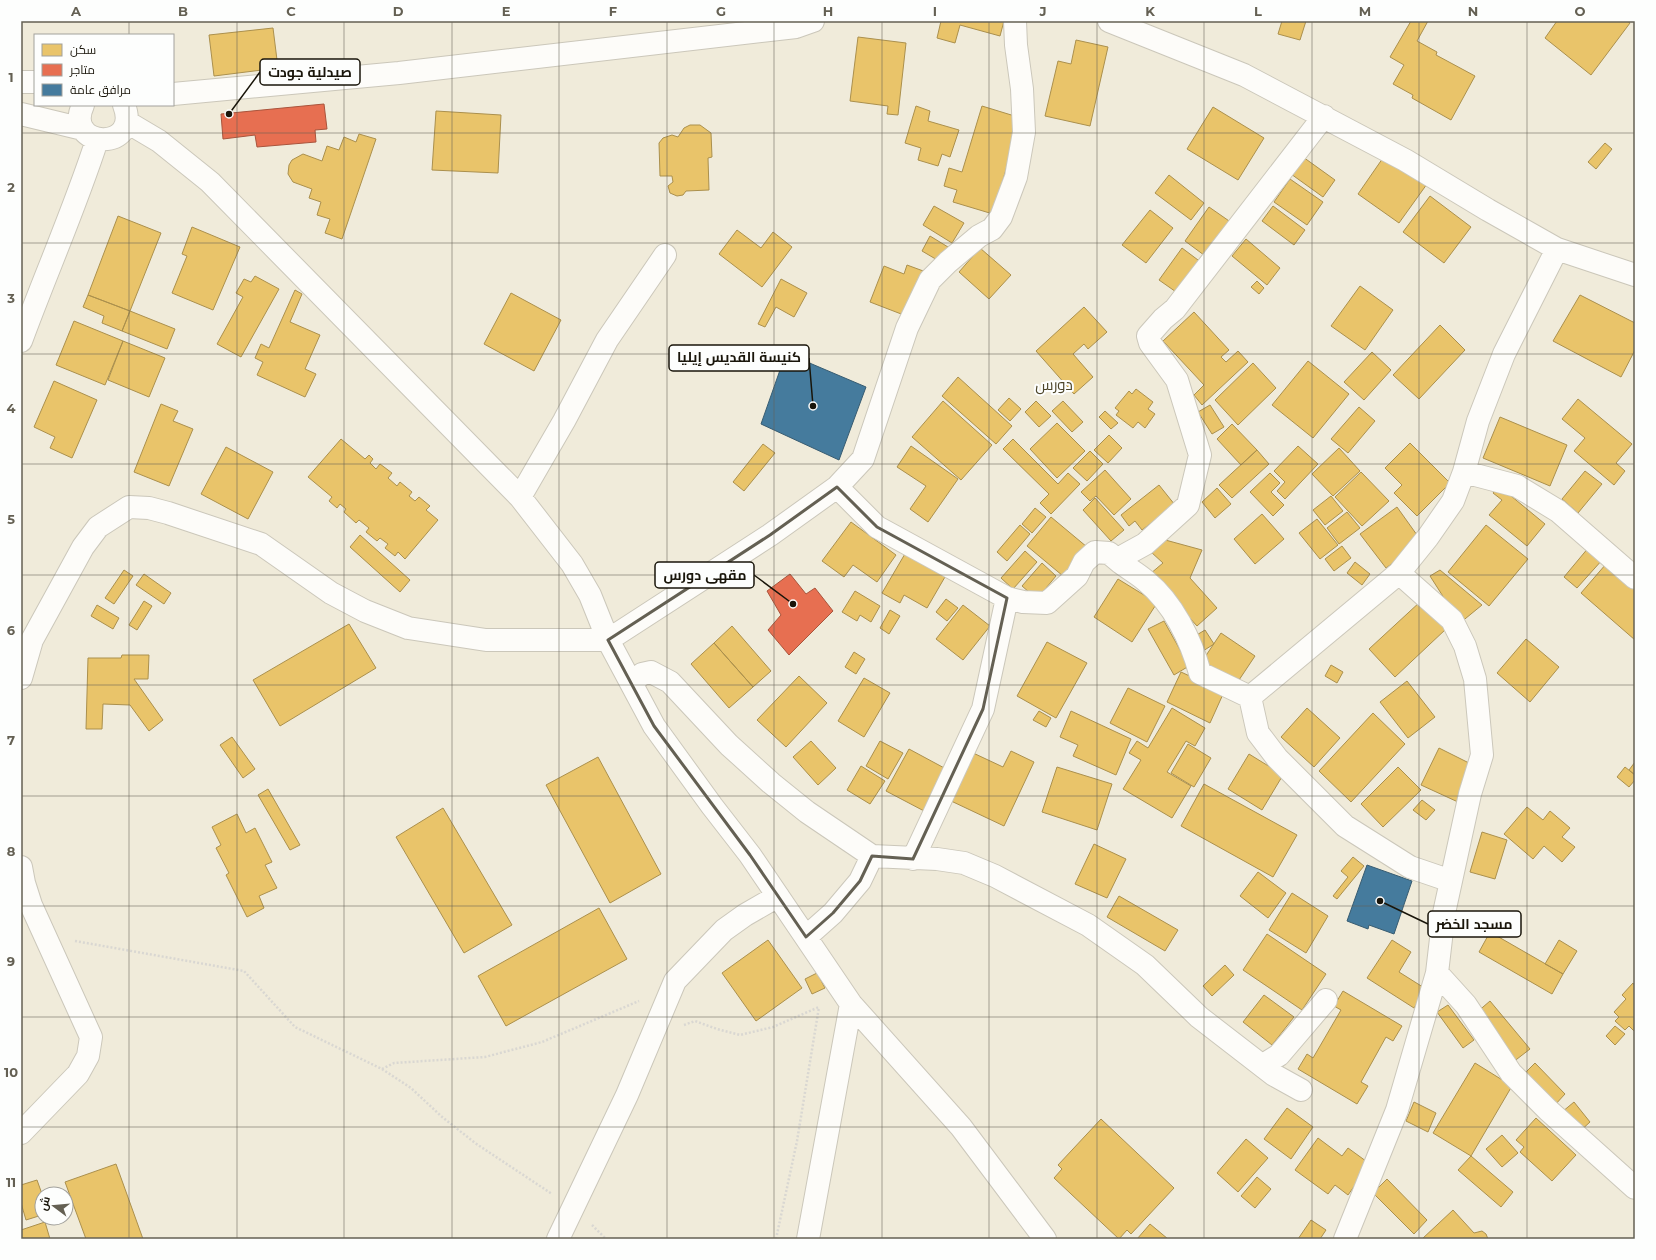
<svg xmlns="http://www.w3.org/2000/svg" width="1656" height="1260" font-family="Montserrat,Cairo,sans-serif">
	<style>
		.homes { fill: #e9c46a; stroke: #ab904d }
		.shops { fill: #e76f51; stroke: #a9543c }
		.public { fill: #457b9d; stroke: #385c71 }
		.lines { fill: none; stroke-linecap: round; stroke-linejoin: round }
		.minor-casing { stroke: #cbc7ba; stroke-width: 24 }
		.path { stroke: #d9d7d2; stroke-width: 2.5; stroke-dasharray: 2 2; stroke-linecap: butt }
		.minor { stroke: #fdfcf9; stroke-width: 22 }
		.marked { fill: none; stroke: #646053; stroke-width: 3; stroke-linejoin: round }
		.grid { fill: none; stroke: #646053; stroke-width: 1; stroke-opacity: 0.55 }
		.labels { text-anchor: middle; stroke-width: 4; stroke-linejoin: round; paint-order: stroke }
		.quarter-label { font-size: 15px; fill: #4d452a; stroke: #fdfefd }
		.leader { fill: none; stroke: #19150a; stroke-width: 1.5 }
		.callout-dot { fill: #19150a; stroke: #fdfefd; stroke-width: 1.5 }
		.callout { fill: #fdfefd; stroke: #19150a; stroke-width: 1.5 }
		.callout-label { font-size: 14px; text-anchor: middle; font-weight: bold; fill: #19150a }
		.neatline { fill: none; stroke: #646053; stroke-width: 1.5 }
		.grid-label { font-size: 13px; text-anchor: middle; font-weight: bold; fill: #646053 }
	</style>
	<rect width="100%" height="100%" fill="#f0ebda"/>
	<!-- homes -->
	<path class="homes" d="M941 21H1004L1000 36 960 25 955 43 937 38Z
		M1282 21H1306L1300 40 1278 34Z
		M1411 21H1428L1417 41 1437 52 1436 55 1475 76 1451 120 1412 98 1413 95 1393 84 1404 65 1390 57Z
		M1557 21H1627L1630 23 1591 75 1545 38Z
		M273 28 278 68 214 76 209 35Z
		M858 37 906 43 898 115 887 114 888 106 850 101Z
		M1076 40 1108 47 1090 126 1045 116 1058 61 1071 64Z
		M916 106 930 111 928 121 959 130 950 157 942 154 938 166 918 160 921 148 905 143Z
		M982 106 1021 118 993 214 953 202 957 190 944 186 949 168 962 172Z
		M1213 107 1264 138 1238 180 1187 149Z
		M436 111 501 115 498 173 432 170Z
		M690 125H700L711 133 712 157 708 158 709 190 686 191 683 195 677 196 670 193 668 186 673 182 672 176H660L659 143 663 138 672 135 678 137 684 128Z
		M359 134 376 139 342 239 325 233 330 219 317 215 321 202 309 198 312 189 293 182 288 174 289 165 292 160 303 154 322 161 327 146 339 150 344 137 356 142Z
		M1605 143 1612 149 1596 169 1588 162Z
		M1385 155 1427 184 1399 223 1358 194Z
		M1303 157 1335 180 1323 197 1291 174Z
		M1169 175 1204 203 1191 220 1155 193Z
		M1290 179 1323 202 1307 225 1274 202Z
		M1430 196 1471 227 1444 263 1403 232Z
		M934 206 964 223 952 243 923 225Z
		M1273 206 1305 230 1294 245 1262 221Z
		M1209 207 1232 223 1208 258 1185 241Z
		M1150 210 1173 228 1146 263 1122 245Z
		M118 216 161 233 130 311 88 295Z
		M192 227 240 247 213 310 172 293 187 256 182 254Z
		M737 230 761 248 773 232 792 247 762 287 719 254Z
		M930 236 948 247 939 261 922 251Z
		M1246 239 1280 268 1267 285 1232 256Z
		M980 248 1011 275 989 299 959 272Z
		M1182 248 1202 263 1179 294 1159 280Z
		M907 265 926 272 909 317 870 302 884 266 904 274Z
		M255 276 279 289 241 357 217 344 243 297 236 293 244 279 251 282Z
		M781 279 807 293 794 317 776 307 765 327 758 324Z
		M1257 281 1264 288 1259 294 1251 287Z
		M1360 286 1393 310 1365 350 1331 326Z
		M295 290 302 294 290 322 320 335 305 369 316 374 305 397 257 375 263 362 255 358 261 344 269 348Z
		M511 293 561 320 534 371 484 344Z
		M88 295 130 311 122 331 102 323 104 316 83 307Z
		M1580 295 1635 323V350L1621 377 1553 341Z
		M1084 307 1107 332 1088 349 1084 344 1073 354 1093 377 1074 394 1036 351Z
		M130 311 175 329 167 349 122 331Z
		M1194 312 1229 350 1221 357 1226 362 1238 351 1248 362 1202 405 1194 395 1204 385 1163 341Z
		M74 321 123 341 105 385 56 365Z
		M1440 325 1465 350 1419 399 1393 375Z
		M123 341 165 358 149 397 108 380Z
		M1372 352 1391 370 1364 400 1344 382Z
		M1308 361 1349 394 1313 438 1272 405Z
		M1253 363 1276 388 1238 425 1215 400Z
		M958 377 1012 426 996 444 942 396Z
		M54 381 97 400 72 458 50 448 55 437 34 427Z
		M1136 389 1153 402 1148 409 1155 414 1145 428 1138 422 1133 428 1116 415 1119 411 1115 408 1129 391 1132 394Z
		M1009 398 1021 409 1010 421 998 410Z
		M1578 399 1632 444 1616 463 1625 471 1614 485 1574 451 1585 438 1562 419Z
		M943 401 992 445 961 480 912 437Z
		M1036 401 1051 416 1039 427 1025 412Z
		M1063 401 1083 422 1072 432 1052 411Z
		M161 404 178 411 173 421 193 429 169 486 134 472Z
		M1210 405 1224 427 1212 434 1198 412Z
		M1359 407 1375 421 1348 453 1331 439Z
		M1105 411 1118 423 1111 429 1099 417Z
		M1500 417 1567 445 1550 486 1483 458Z
		M1057 423 1085 451 1057 478 1030 449Z
		M1232 424 1257 450 1241 465 1217 439Z
		M1109 435 1122 448 1108 463 1094 450Z
		M341 439 365 459 369 455 373 459 370 463 376 469 380 464 392 473 388 478 397 486 400 482 412 492 409 496 415 501 419 497 430 506 426 510 438 520 405 559 398 552 395 556 385 548 388 544 380 538 377 541 366 532 369 528 359 520 356 523 344 512 346 509 340 504 337 508 329 501 332 497 308 477Z
		M1013 439 1058 484 1068 473 1080 484 1051 514 1040 503 1049 494 1003 449Z
		M1410 443 1450 483 1417 516 1394 493 1402 485 1385 468Z
		M763 444 775 453 744 491 733 482Z
		M911 446 958 479 928 522 910 509 926 486 897 467Z
		M1298 446 1318 464 1285 499 1277 491 1285 482 1274 471Z
		M226 447 273 472 248 519 201 494Z
		M1339 448 1360 471 1333 496 1312 474Z
		M1257 450 1269 464 1232 498 1219 485Z
		M1090 451 1103 464 1087 481 1073 468Z
		M1105 470 1131 499 1114 515 1096 496 1090 501 1081 492Z
		M1585 471 1602 484 1578 513 1562 499Z
		M1361 472 1389 501 1362 526 1335 497Z
		M1270 473 1280 483 1271 492 1284 505 1273 516 1250 492Z
		M1159 485 1175 505 1142 530 1135 521 1129 526 1121 515Z
		M1499 486 1545 524 1527 546 1489 515 1502 500 1493 493Z
		M1217 488 1231 504 1215 518 1202 502Z
		M1331 496 1343 511 1325 525 1313 510Z
		M1095 498 1124 530 1111 541 1083 510Z
		M1397 507 1422 542 1386 568 1360 534Z
		M1035 508 1046 517 1032 533 1022 524Z
		M1347 512 1360 528 1339 544 1327 528Z
		M1262 514 1284 539 1255 564 1234 539Z
		M1051 517 1087 547 1063 576 1027 546Z
		M1317 519 1338 545 1320 559 1299 533Z
		M851 522 896 555 877 582 853 565 844 577 822 561Z
		M1020 525 1030 534 1007 561 997 552Z
		M1486 525 1528 559 1489 606 1448 572Z
		M360 535 410 580 400 592 350 547Z
		M1158 538 1202 550 1190 578 1217 608 1197 626 1150 574 1163 563 1151 552Z
		M1342 546 1351 558 1334 571 1325 559Z
		M909 547 949 570 927 608 904 595 900 603 882 593Z
		M1589 547 1603 559 1577 588 1564 577Z
		M1025 551 1037 562 1013 589 1001 578Z
		M1355 562 1370 574 1362 585 1347 573Z
		M1042 563 1056 576 1037 599 1022 586Z
		M1606 564 1635 590V640L1581 593Z
		M124 570 133 576 114 604 105 598Z
		M1440 570 1482 605 1460 623 1430 576Z
		M144 574 171 593 164 604 136 585Z
		M1118 579 1157 603 1132 642 1094 617Z
		M855 591 880 606 871 622 860 615 857 621 842 612Z
		M946 599 958 608 947 621 936 612Z
		M144 601 152 606 137 630 129 625Z
		M1421 601 1446 629 1395 677 1369 649Z
		M97 605 119 618 113 629 91 616Z
		M963 605 990 626 963 660 936 639Z
		M890 610 900 616 889 634 880 628Z
		M1164 621 1189 666 1174 675 1148 629Z
		M349 624 376 668 280 726 253 680Z
		M732 626 771 671 753 687 714 643Z
		M1205 630 1214 644 1203 651 1195 636Z
		M1221 633 1255 656 1235 686 1201 663Z
		M1526 639 1559 667 1530 702 1497 673Z
		M1047 642 1087 663 1056 718 1017 696Z
		M714 643 753 687 729 708 691 664Z
		M854 652 865 659 856 674 845 667Z
		M122 655H149L148 679H134L163 720 149 731 130 705 103 704 102 729H86L88 658H121Z
		M1331 665 1343 672 1337 683 1325 676Z
		M1181 672 1224 692 1210 723 1167 702Z
		M799 676 827 703 786 747 757 720Z
		M864 678 890 693 864 737 838 721Z
		M1407 681 1435 717 1408 738 1380 702Z
		M1128 688 1165 706 1147 742 1110 723Z
		M1172 708 1205 728 1195 746 1186 741 1167 772 1191 786 1172 818 1123 789 1141 760 1129 753 1137 741 1148 748Z
		M1307 708 1340 738 1314 767 1281 737Z
		M1039 711 1051 718 1046 727 1033 720Z
		M1071 711 1131 739 1116 775 1073 756 1078 745 1060 737Z
		M1373 713 1405 744 1351 802 1319 771Z
		M232 737 255 769 243 778 220 745Z
		M811 741 836 768 818 785 793 757Z
		M880 741 903 753 888 779 866 766Z
		M1188 744 1211 758 1194 787 1171 773Z
		M1439 748 1475 766 1458 802 1421 785Z
		M909 749 948 770 926 812 886 791Z
		M1011 751 1034 762 1004 826 949 800 971 752 1003 767Z
		M1249 754 1283 775 1262 810 1228 789Z
		M598 757 661 874 610 903 546 785Z
		M1635 762V775L1629 770Z
		M861 766 885 781 870 804 847 790Z
		M1057 767 1112 784 1097 830 1042 812Z
		M1398 767 1421 790 1383 827 1361 804Z
		M1625 767 1635 775V780L1629 787 1617 777Z
		M1204 784 1297 835 1273 877 1181 826Z
		M268 789 300 845 290 850 258 795Z
		M1422 800 1435 810 1426 820 1413 810Z
		M1527 807 1543 820 1550 811 1570 828 1562 837 1575 847 1562 862 1544 846 1533 859 1504 834Z
		M443 808 512 925 464 953 396 837Z
		M237 814 246 833 255 828 272 862 265 865 277 888 259 896 264 908 247 917 226 875 229 873 216 848 221 845 212 827Z
		M1482 832 1507 840 1495 879 1470 872Z
		M1094 844 1126 859 1107 898 1075 884Z
		M1353 857 1364 866 1337 899 1333 896 1348 877 1341 871Z
		M1258 872 1286 893 1268 918 1240 896Z
		M1292 893 1328 916 1306 953 1269 930Z
		M1119 896 1178 930 1165 951 1107 917Z
		M599 908 627 959 506 1026 478 976Z
		M1490 932 1563 974 1552 994 1479 952Z
		M1267 934 1326 974 1302 1010 1243 970Z
		M768 940 802 988 756 1021 722 973Z
		M1392 940 1411 952 1399 972 1426 989 1414 1008 1367 978Z
		M1559 940 1577 951 1563 974 1545 964Z
		M1225 965 1234 975 1212 996 1203 986Z
		M817 973 825 988 812 994 805 979Z
		M1633 983 1635 986V1032L1629 1026 1625 1030 1615 1021 1619 1017 1614 1012 1626 999 1622 995Z
		M1343 991 1402 1026 1393 1041 1386 1037 1361 1082 1368 1086 1357 1104 1298 1069 1307 1054 1313 1058 1341 1010 1334 1006Z
		M1264 995 1294 1017 1272 1045 1243 1022Z
		M1490 1001 1530 1049 1508 1066 1476 1013Z
		M1448 1005 1474 1040 1463 1048 1437 1012Z
		M1615 1026 1625 1034 1615 1045 1606 1036Z
		M1475 1063 1512 1086 1471 1156 1433 1133Z
		M1535 1063 1565 1094 1554 1106 1523 1075Z
		M1414 1102 1436 1113 1428 1132 1406 1121Z
		M1574 1102 1590 1122 1579 1132 1562 1112Z
		M1287 1108 1313 1127 1291 1159 1264 1139Z
		M1536 1118 1576 1155 1552 1181 1520 1152 1524 1147 1516 1140Z
		M1101 1119 1174 1188 1131 1234 1127 1230 1119 1239 1054 1178 1062 1169 1058 1165Z
		M1502 1135 1518 1153 1502 1167 1486 1149Z
		M1318 1138 1342 1156 1348 1148 1370 1164 1348 1195 1335 1185 1328 1194 1295 1170Z
		M1246 1139 1268 1158 1238 1192 1217 1173Z
		M1471 1156 1513 1192 1501 1207 1458 1170Z
		M116 1164 143 1239H86L65 1182Z
		M1257 1177 1271 1189 1255 1208 1241 1196Z
		M1387 1179 1427 1220 1414 1234 1373 1193Z
		M37 1180 42 1194V1215L26 1220 21 1203V1185Z
		M1453 1210 1474 1233 1482 1231 1486 1234 1488 1239H1422Z
		M1311 1220 1326 1230 1320 1239H1298Z
		M45 1222 50 1239H21V1230Z
		M1150 1224 1168 1239H1137Z"/>
	<!-- shops -->
	<path class="shops" d="M324 104 327 129 315 130 316 142 257 147 255 135 223 139 221 114Z
		M790 574 806 594 815 588 833 611 789 655 768 630 781 615 767 591Z"/>
	<!-- public -->
	<path class="public" d="M786 353 866 387 839 460 761 424Z
		M1367 865 1412 881 1394 934 1369 925 1368 929 1347 921Z"/>
	<g class="lines">
		<defs>
			<path id="minor" d="M1109 21 1244 75 1405 160 1488 210 1557 249 1635 275
				M21 82H35
				M173 94 399 73 796 27 813 21
				M83 105C63 149 142 152 124 105
				M21 114 83 129
				M127 122 159 141 210 182 520 497 572 564 590 595 608 640 654 726 712 806 750 855 851 1004 961 1127 1045 1239
				M21 341C46 273 75 208 97 140
				M1464 472 1517 486 1558 511 1635 578
				M837 487 877 527 1007 598 1023 602 1047 603 1077 576 1084 562 1095 552 1109 553 1121 563 1125 555 1145 544 1188 505 1200 455 1177 380 1150 343 1148 336 1163 319 1175 309 1324 116
				M520 497 564 421 607 340 665 255
				M1121 563C1129 569 1138 574 1146 581 1173 603 1191 640 1200 673L1250 697
				M21 678 32 640 83 547 98 527 129 507 149 508 168 513 261 544 331 593 365 611 408 628 486 640H608L770 535 837 487 863 459 907 328 930 280 948 262 979 236 992 229 1001 217 1016 177 1024 132 1022 89 1016 45 1015 21
				M631 683 642 674 651 672 670 682 729 745 771 783 807 812 872 856 937 859 964 863 995 876 1088 925 1145 965 1199 1017 1274 1075 1301 1090
				M1250 697 1399 573 1428 537 1453 501 1464 472 1478 421 1504 354 1557 249
				M1250 697 1258 733 1277 758 1345 826 1410 867 1451 881
				M913 859 983 709 1007 598
				M21 867 24 883 31 905 91 1037 88 1056 78 1074 21 1133
				M806 937 833 913 860 881 872 856
				M1437 973 1466 1005 1511 1073 1548 1110 1635 1188
				M1263 1065 1279 1055 1326 1000
				M558 1239 627 1095 675 981 724 930 745 915 778 896
				M808 1239 851 1004
				M1345 1239 1397 1110 1437 973 1444 913 1470 794 1482 755 1475 679 1465 646 1452 620 1399 573"/>
		</defs>
		<!-- minor casing -->
		<use href="#minor" class="minor-casing"/>
		<!-- path -->
		<path class="path" d="M75 941 244 971 295 1027 382 1069 411 1088 441 1116 475 1143 552 1194
			M684 1025 695 1021 717 1029 740 1035 773 1027 819 1007
			M382 1069 394 1063 485 1057 542 1042 639 1001
			M592 1225 606 1239
			M776 1239 797 1141 819 1007"/>
		<!-- minor -->
		<use href="#minor" class="minor"/>
	</g>
	<!-- marked area -->
	<path class="marked" d="M837 487 877 527 1007 598 983 709 913 859 872 856 860 881 833 913 806 937 750 855 654 726 608 640 770 535Z"/>
	<!-- grid -->
	<path class="grid" d="M129 21V35M237 21V1239M344 21V1239M452 21V1239M559 21V1239M667 21V1239M774 21V1239M882 21V1239M989 21V1239M1097 21V1239M1204 21V1239M1312 21V1239M1419 21V1239M1527 21V1239M129 105V1239M21 133H1635M21 243H1635M21 354H1635M21 464H1635M21 575H1635M21 685H1635M21 796H1635M21 906H1635M21 1017H1635M21 1127H1635"/>
	<g class="labels">
		<!-- quarter labels -->
		<g class="quarter-label">
			<text x="1054" y="390">دورس</text>
		</g>
	</g>
	<!-- callouts -->
	<path class="leader" d="M229 114L260 72M813 406L809 358M793 604L754 575M1380 901L1428 924"/>
	<g class="callout-dot">
		<circle cx="229" cy="114" r="4"/>
		<circle cx="813" cy="406" r="4"/>
		<circle cx="793" cy="604" r="4"/>
		<circle cx="1380" cy="901" r="4"/>
	</g>
	<g class="callout">
		<rect x="260" y="59" width="100" height="26" rx="4"/>
		<rect x="669" y="345" width="140" height="26" rx="4"/>
		<rect x="655" y="562" width="99" height="26" rx="4"/>
		<rect x="1428" y="911" width="93" height="26" rx="4"/>
	</g>
	<g class="callout-label">
		<text x="310" y="77">صيدلية جودت</text>
		<text x="739" y="362">كنيسة القديس إيليا</text>
		<text x="705" y="580">مقهى دورس</text>
		<text x="1474" y="929">مسجد الخضر</text>
	</g>
	<!-- border -->
	<rect width="1656" height="1260" fill="none" stroke="#fdfefd" stroke-width="44"/>
	<!-- legend -->
	<rect x="34" y="34" width="140" height="72" fill="#fdfefd" stroke="#a2a19c"/>
	<rect x="42" y="44" width="20" height="12" fill="#e9c46a" stroke="#a2a19c"/>
	<text x="70" y="54" font-size="12" fill="#19150a">سكن</text>
	<rect x="42" y="64" width="20" height="12" fill="#e76f51" stroke="#a2a19c"/>
	<text x="70" y="74" font-size="12" fill="#19150a">متاجر</text>
	<rect x="42" y="84" width="20" height="12" fill="#457b9d" stroke="#a2a19c"/>
	<text x="70" y="94" font-size="12" fill="#19150a">مرافق عامة</text>
	<!-- north arrow -->
	<g transform="translate(54 1206) rotate(286)"><circle r="19" fill="#fdfefd" stroke="#a2a19c"/>
	<path d="M0-3L7 15L0 10L-7 15Z" fill="#646053"/>
	<text y="-6" font-size="11" font-weight="bold" text-anchor="middle" fill="#19150a">ش</text>
	</g>
	<rect x="22" y="22" width="1612" height="1216" class="neatline"/>
	<g class="grid-label">
		<text x="76" y="16">A</text>
		<text x="183" y="16">B</text>
		<text x="291" y="16">C</text>
		<text x="398" y="16">D</text>
		<text x="506" y="16">E</text>
		<text x="613" y="16">F</text>
		<text x="721" y="16">G</text>
		<text x="828" y="16">H</text>
		<text x="935" y="16">I</text>
		<text x="1043" y="16">J</text>
		<text x="1150" y="16">K</text>
		<text x="1258" y="16">L</text>
		<text x="1365" y="16">M</text>
		<text x="1473" y="16">N</text>
		<text x="1580" y="16">O</text>
		<text x="11" y="82">1</text>
		<text x="11" y="192">2</text>
		<text x="11" y="303">3</text>
		<text x="11" y="413">4</text>
		<text x="11" y="524">5</text>
		<text x="11" y="635">6</text>
		<text x="11" y="745">7</text>
		<text x="11" y="856">8</text>
		<text x="11" y="966">9</text>
		<text x="11" y="1077">10</text>
		<text x="11" y="1187">11</text>
	</g>
</svg>
